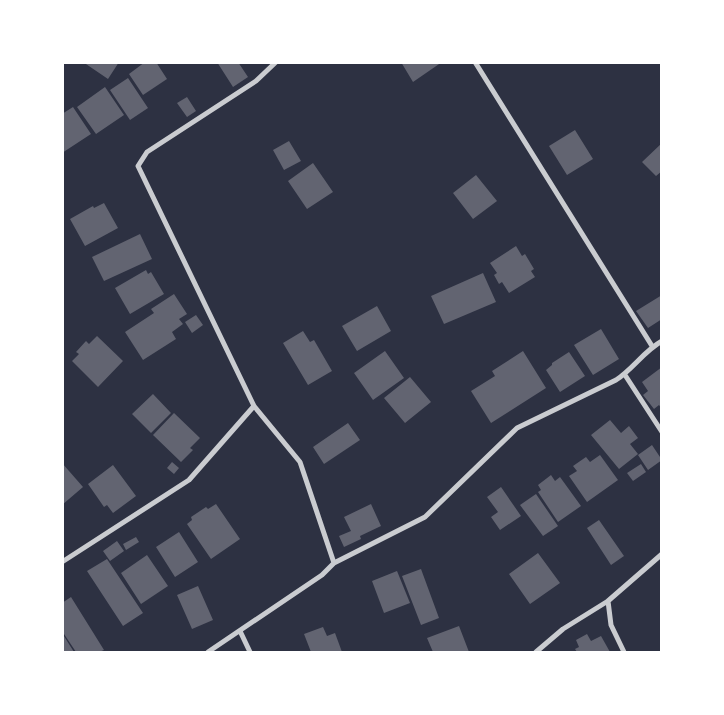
<svg xmlns="http://www.w3.org/2000/svg" width="724" height="715" font-family="'PT Sans',sans-serif">
	<style>
		.building { fill: #626471 }
		.lines { fill: none; stroke-linecap: round; stroke-linejoin: round }
		.minor { stroke: #caccd0; stroke-width: 5 }
	</style>
	<rect width="100%" height="100%" fill="#2d3142"/>
	<!-- building -->
	<path class="building" d="M83 62H119L108 79Z
		M145 62H156L167 79 143 95 129 74Z
		M217 62H238L248 77 233 87Z
		M401 62H442L413 82Z
		M128 78 148 108 130 120 110 90Z
		M105 87 124 115 96 134 77 107Z
		M187 97 196 111 187 117 177 103Z
		M73 107 91 134 62 153V114Z
		M575 130 593 159 567 175 549 146Z
		M289 141 301 161 284 170 273 150Z
		M662 143V171L656 176 642 162Z
		M313 163 333 192 307 209 288 181Z
		M476 175 497 201 473 219 453 193Z
		M104 203 118 228 85 246 70 219 93 206 94 208Z
		M140 234 152 259 104 281 92 257Z
		M516 246 522 256 525 254 534 269 531 271 535 277 509 293 502 282 499 284 494 275 497 273 490 263Z
		M146 270 148 274 151 272 164 294 130 314 115 288Z
		M483 273 496 302 444 324 431 296Z
		M174 294 187 314 179 319 183 324 172 332 176 339 143 360 125 332 154 313 151 309Z
		M662 295V319L648 328 636 311Z
		M377 306 391 331 357 351 342 326Z
		M196 315 203 325 192 333 185 322Z
		M601 329 619 359 593 375 574 345Z
		M303 331 310 342 314 340 332 371 308 385 283 343Z
		M97 336 123 361 98 387 72 361 79 354 76 352 86 341 89 344Z
		M385 351 404 378 373 400 354 373Z
		M523 351 546 388 491 423 471 391 495 376 492 371Z
		M569 352 585 376 560 392 546 370 552 365V363Z
		M662 367V409L659 405 654 409 643 395 648 391 642 382Z
		M410 377 431 402 405 423 384 398Z
		M153 394 171 413 151 433 132 414Z
		M174 413 200 438 190 448 193 450 181 462 153 435Z
		M610 420 621 433 629 426 638 438 630 444 638 454 619 469 591 435Z
		M348 423 360 440 324 464 313 447Z
		M652 445 662 460 648 470 638 455Z
		M600 455 618 480 587 502 569 476 577 471 573 466 586 457 590 462Z
		M172 462 179 468 174 474 167 468Z
		M62 463 83 487 62 505Z
		M641 464 646 472 633 481 627 473Z
		M113 465 136 496 113 513 107 505 104 507 88 484Z
		M551 475 555 481 560 477 581 506 558 522 538 492 541 490 538 485Z
		M501 487 521 516 500 530 491 517 498 512 487 497Z
		M536 494 558 526 543 536 520 505Z
		M216 504 240 539 211 559 187 524 192 520 191 517 206 507 208 509Z
		M371 504 381 526 360 536 361 539 344 547 339 536 351 531 344 517Z
		M599 520 624 556 611 565 587 528Z
		M179 532 198 562 175 577 156 547Z
		M136 537 139 542 126 550 123 544Z
		M117 541 124 551 110 561 103 551Z
		M538 553 560 583 530 604 509 574Z
		M147 555 168 586 141 604 121 573Z
		M107 559 143 613 123 626 87 571Z
		M421 569 439 618 421 625 402 576Z
		M397 571 410 603 384 613 372 581Z
		M198 586 213 620 192 629 177 595Z
		M71 597 104 650 99 652H76L62 631V603Z
		M459 626 469 652H433L427 638Z
		M323 627 327 636 335 633 342 652H311L304 634Z
		M62 633 74 652H62Z
		M587 634 591 641 601 636 610 652H577L575 649 579 647 576 640Z"/>
	<g class="lines">
		<!-- minor -->
		<path class="minor" d="M276 62 256 81 147 152 138 166 254 406 300 462 334 563
			M475 62 652 346
			M625 375 662 432
			M62 562 189 480 254 406
			M240 631 250 652
			M208 652 322 575 334 563 425 517 517 428 616 380C633 369 644 351 662 341
			M536 652 563 629 608 601
			M624 652 611 625 608 601 662 554"/>
	</g>
	<!-- border -->
	<rect width="724" height="715" fill="none" stroke="#ffffff" stroke-width="128"/>
</svg>
